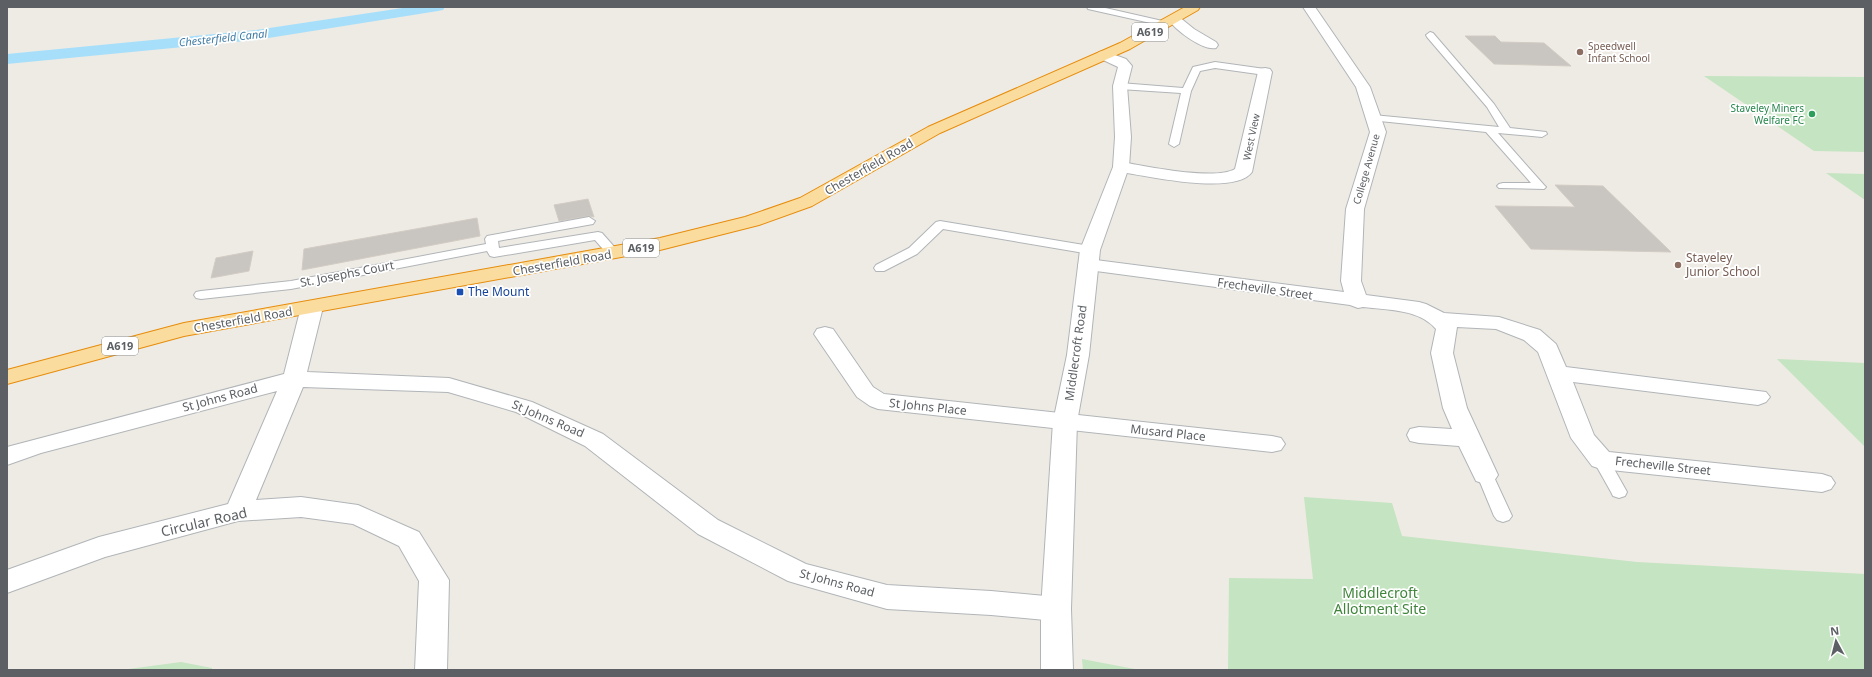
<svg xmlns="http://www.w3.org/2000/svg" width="1872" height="677" font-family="'Noto Sans',sans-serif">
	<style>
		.green { fill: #c5e4c1 }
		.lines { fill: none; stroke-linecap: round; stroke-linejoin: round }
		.canal { fill: #a7dffb; fill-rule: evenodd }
		.building { fill: #c9c5c1; stroke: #d2ccc3 }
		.service-casing { stroke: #b1b5b8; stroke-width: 2 }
		.minor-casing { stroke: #b1b5b8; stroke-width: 2 }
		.tertiary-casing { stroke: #b1b5b8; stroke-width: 2 }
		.trunk-casing { stroke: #e78c0b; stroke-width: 2 }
		.service { fill: #fff; fill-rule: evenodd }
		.minor { fill: #fff; fill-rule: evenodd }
		.tertiary { fill: #fff; fill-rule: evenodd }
		.trunk { fill: #fadc9e; fill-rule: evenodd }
		.education-dot { fill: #8d6e63; stroke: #fff; stroke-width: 1.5 }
		.leisure-dot { fill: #2e9e5b; stroke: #fff; stroke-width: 1.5 }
		.transit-dot { fill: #1a4fb4; stroke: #fff; stroke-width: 1.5 }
		.labels { text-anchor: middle; stroke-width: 3.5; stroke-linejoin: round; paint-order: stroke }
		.far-education-label { font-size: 10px; fill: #785e54; stroke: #fff; text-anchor: start }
		.far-leisure-label { font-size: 10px; fill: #27864d; stroke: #fff; text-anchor: end }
		.far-street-label { font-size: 10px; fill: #5c6064; stroke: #fff }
		.shield { fill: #fff; stroke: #8d9092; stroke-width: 1 }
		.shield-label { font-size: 11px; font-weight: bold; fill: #5c6064 }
		.far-water-label { font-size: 11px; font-style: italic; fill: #417ba4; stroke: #fff }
		.street-label { font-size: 12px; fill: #5c6064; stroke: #fff }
		.education-label { font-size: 12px; fill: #785e54; stroke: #fff; text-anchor: start }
		.transit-label { font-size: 12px; fill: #164399; stroke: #fff; text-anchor: start }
		.near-street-label { font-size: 14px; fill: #5c6064; stroke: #fff }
		.near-park-label { font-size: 14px; fill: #3e853a; stroke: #fff }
	</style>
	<rect width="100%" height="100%" fill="#eeebe4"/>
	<!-- green -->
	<path class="green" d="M1704 76 1865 77V152L1814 151Z
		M1826 173 1865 174V200Z
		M1777 359 1865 363V447Z
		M1304 497 1392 503 1402 536 1637 562 1865 574V670H1228L1229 578 1313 579Z
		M1082 659 1140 670H1083Z
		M181 662 212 668V670H121Z"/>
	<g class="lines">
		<!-- canal -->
		<path class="canal" d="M409 7H445L443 10 438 11 256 40 7 64V54L256 30Z"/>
	</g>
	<!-- building -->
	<path class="building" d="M1465 36H1495L1501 42 1544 43 1571 66 1494 64Z
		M1555 185 1603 186 1671 252 1531 249 1495 206 1575 207Z
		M588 199 594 217 589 216 559 221 554 205Z
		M477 218 480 236 302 270 304 249Z
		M253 251 249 271 211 278 216 258Z"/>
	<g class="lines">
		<defs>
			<path id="service" d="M1087 7H1101L1167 22 1168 24 1164 26 1088 9Z
				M1430 32 1433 33 1494 104 1510 128 1546 132 1547 134 1542 137 1498 133 1544 185 1546 187 1544 189 1499 188 1497 186 1499 184 1503 183H1531L1486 132 1370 120 1368 118 1370 116 1373 115 1499 127 1487 107 1427 37 1426 35Z
				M1215 62 1265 69 1270 72 1265 75 1215 68 1200 71 1191 91 1179 144 1174 147 1169 144 1181 93 1120 89 1115 86 1120 83 1183 88 1193 67Z
				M589 217 595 221 593 224 498 241 499 248 598 232 602 233 617 250 619 253 617 256H609L595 240 494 257 490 256 487 251 291 289 201 299 196 298 194 295 196 292 201 291 291 281 486 244 485 239 487 236Z
				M940 221 1090 246 1094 247 1096 250 1094 253 1090 254 943 229 917 254 884 271H876L874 268 876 265 909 248 936 222Z
				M1601 454 1607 456 1609 460 1627 492 1625 496 1619 498 1613 496 1611 492 1593 460 1595 456Z
				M1485 469 1491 471 1493 475 1512 516 1509 520 1503 522 1497 520 1494 516 1477 475 1479 471Z"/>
			<path id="minor" d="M1303 7H1315L1370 87 1386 132 1364 209 1361 281 1366 295 1419 302 1426 304 1444 313 1499 317 1540 330 1556 344 1566 367 1766 392 1770 397 1766 402 1758 405 1573 382 1594 435 1609 452 1822 474 1831 477 1835 483 1831 489 1822 492 1601 469 1592 466 1571 438 1538 352 1524 340 1496 329 1457 327 1453 353 1467 408 1498 475 1494 481 1485 484 1476 481 1459 446 1419 443 1410 441 1407 435 1410 429 1419 427 1452 429 1443 408 1431 353 1436 329C1419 309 1388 310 1363 307L1358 308 1350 305 1081 269 1078 265 1081 261 1088 259 1344 292 1341 281 1346 209 1370 132 1356 87Z
				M1174 15 1178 16 1194 29 1216 42 1218 45 1216 48C1203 51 1175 30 1168 19L1170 16Z
				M1265 68 1270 69 1272 72 1252 172C1235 196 1147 176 1121 172L1115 171 1113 167 1115 163 1121 162C1146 166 1214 181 1235 169L1258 72 1260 69Z
				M312 301 319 303 323 307 307 372 449 378 532 402 603 434 718 520 806 564 887 585 991 591 1056 597 1067 601 1071 609 1067 617 1056 621 991 615 887 609 798 584 788 581 698 534 585 446 516 412 448 392 303 387 256 500 301 497 358 505 419 532 449 580 447 670H415L419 581 399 546 353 524 301 517 238 521 105 557 7 593V570L99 537 228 504 277 391 41 453 7 465V447L284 374 301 307 305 303Z
				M825 327 833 329 873 387 884 394 1272 436 1281 438 1285 444 1281 450 1272 452 878 409 870 406 857 397 814 334 817 329Z"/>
			<path id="tertiary" d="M1104 51 1126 59 1132 66 1127 86 1131 137 1129 167 1100 250 1089 355 1077 422 1071 609 1073 670H1041V609L1053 422 1067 355 1080 250 1113 167 1115 137 1113 86 1118 67 1099 58 1097 55 1099 52Z"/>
			<path id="trunk" d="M1185 7H1200L1198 10 1130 49 940 133 812 206 759 225 660 250 184 336 7 384V370L184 323 660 238 745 217 800 198 928 127 1120 43Z"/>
		</defs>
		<!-- service casing -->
		<use href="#service" class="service-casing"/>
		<!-- minor casing -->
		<use href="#minor" class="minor-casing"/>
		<!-- tertiary casing -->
		<use href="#tertiary" class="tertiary-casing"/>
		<!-- trunk casing -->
		<use href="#trunk" class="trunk-casing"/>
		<!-- service -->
		<use href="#service" class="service"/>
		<!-- minor -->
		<use href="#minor" class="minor"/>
		<!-- tertiary -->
		<use href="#tertiary" class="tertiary"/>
		<!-- trunk -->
		<use href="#trunk" class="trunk"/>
	</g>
	<!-- markers -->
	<g class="education-dot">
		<circle cx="1580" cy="52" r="4"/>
		<circle cx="1678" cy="265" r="4"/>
	</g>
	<circle class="leisure-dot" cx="1812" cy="114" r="4"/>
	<rect class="transit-dot" x="456" y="288" width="8" height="8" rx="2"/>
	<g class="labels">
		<!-- far-education labels -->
		<g class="far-education-label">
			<text x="1588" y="50">Speedwell<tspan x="1588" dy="12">Infant School</tspan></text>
		</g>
		<!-- far-leisure labels -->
		<g class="far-leisure-label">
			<text x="1804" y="112">Staveley Miners<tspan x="1804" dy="12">Welfare FC</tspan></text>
		</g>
		<!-- far-street labels -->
		<g class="far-street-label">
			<text transform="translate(1251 137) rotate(-78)" y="4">West View</text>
			<text transform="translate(1366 169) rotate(-74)" y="4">College Avenue</text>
		</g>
		<!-- shield labels -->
		<g class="shield">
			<rect x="1132" y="23" width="36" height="18" rx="3"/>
			<rect x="623" y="239" width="36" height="18" rx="3"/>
			<rect x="102" y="337" width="36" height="18" rx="3"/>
		</g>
		<g class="shield-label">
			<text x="1150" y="36">A619</text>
			<text x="641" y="252">A619</text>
			<text x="120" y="350">A619</text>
		</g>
		<!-- far-water labels -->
		<g class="far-water-label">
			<text transform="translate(223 38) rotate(-6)" y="4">Chesterfield Canal</text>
		</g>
		<!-- street labels -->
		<g class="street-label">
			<text transform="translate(869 167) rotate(-30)" y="4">Chesterfield Road</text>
			<text transform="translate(562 263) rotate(-10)" y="4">Chesterfield Road</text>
			<text transform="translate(347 274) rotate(-11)" y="4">St. Josephs Court</text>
			<text transform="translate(1265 289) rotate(8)" y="4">Frecheville Street</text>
			<text transform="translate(243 320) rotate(-10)" y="4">Chesterfield Road</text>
			<text transform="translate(1076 353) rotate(-82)" y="4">Middlecroft Road</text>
			<text transform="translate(220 398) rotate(-15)" y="4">St Johns Road</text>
			<text transform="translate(928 407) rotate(6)" y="4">St Johns Place</text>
			<text transform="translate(548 419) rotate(23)" y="4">St Johns Road</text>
			<text transform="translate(1168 433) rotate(6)" y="4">Musard Place</text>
			<text transform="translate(1663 466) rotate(6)" y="4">Frecheville Street</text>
			<text transform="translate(837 583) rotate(15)" y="4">St Johns Road</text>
		</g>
		<!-- education labels -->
		<g class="education-label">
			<text x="1686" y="262">Staveley<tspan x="1686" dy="14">Junior School</tspan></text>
		</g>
		<!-- transit labels -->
		<g class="transit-label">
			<text x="468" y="296">The Mount</text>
		</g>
		<!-- near-street labels -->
		<g class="near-street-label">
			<text transform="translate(204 522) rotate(-13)" y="5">Circular Road</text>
		</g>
		<!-- near-park labels -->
		<g class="near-park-label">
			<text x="1380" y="598">Middlecroft<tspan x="1380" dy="16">Allotment Site</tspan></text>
		</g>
	</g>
	<!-- border -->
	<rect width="1872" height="677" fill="none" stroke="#5c6064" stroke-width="16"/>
	<!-- north arrow -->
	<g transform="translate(1836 641) rotate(353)" stroke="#ffffff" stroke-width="3" paint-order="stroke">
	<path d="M0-3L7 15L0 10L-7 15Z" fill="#5c6064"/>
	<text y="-6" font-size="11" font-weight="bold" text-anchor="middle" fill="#5c6064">N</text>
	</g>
</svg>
